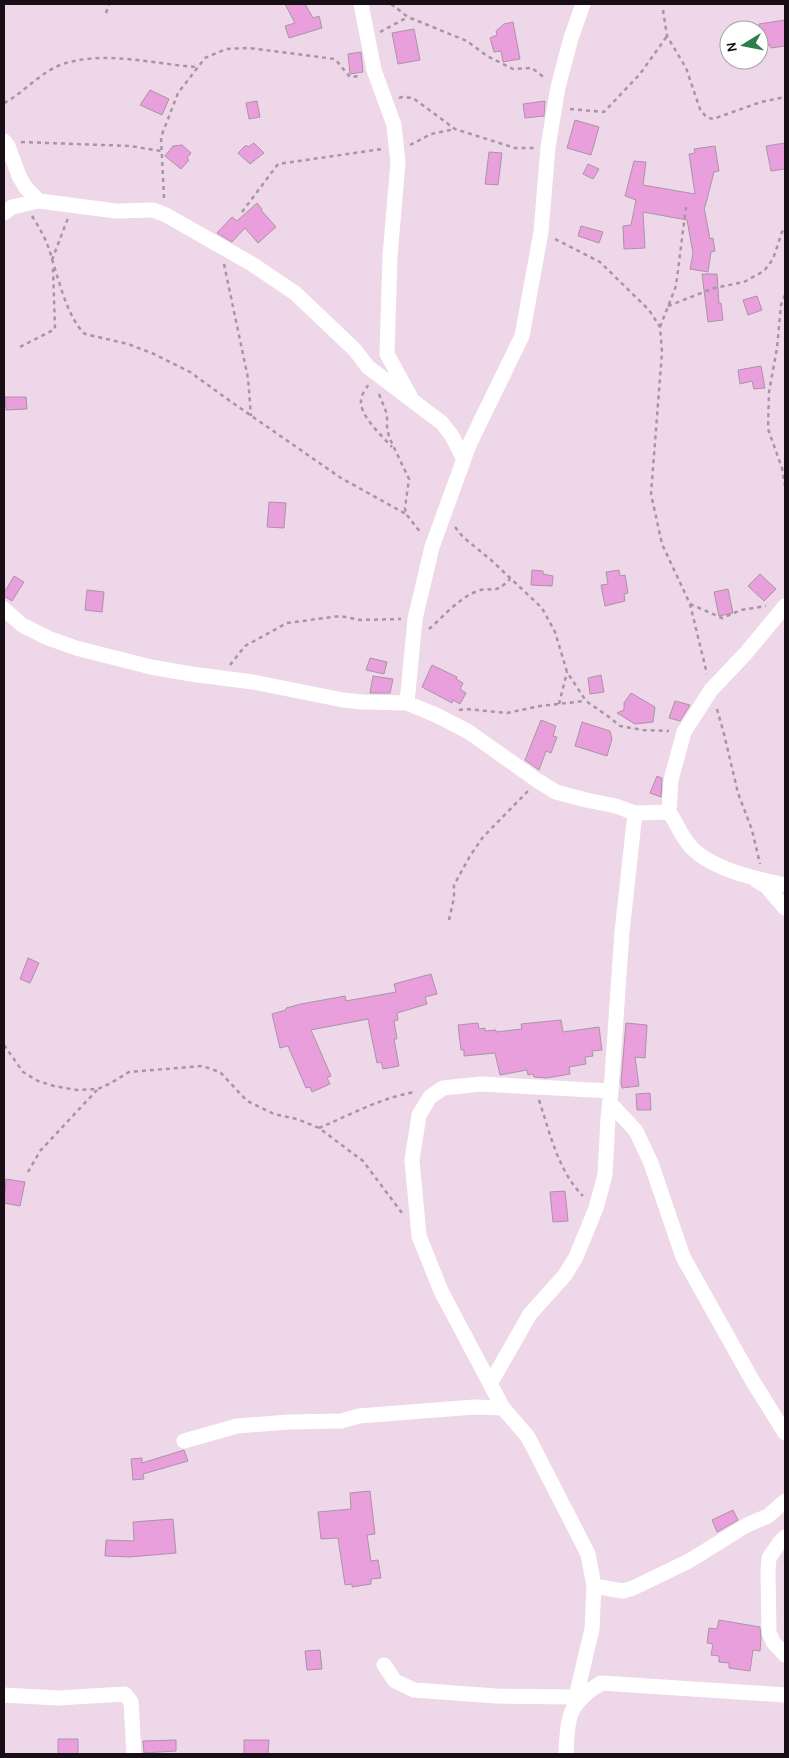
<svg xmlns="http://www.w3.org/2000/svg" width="789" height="1758" font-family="Karla,sans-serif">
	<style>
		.building { fill: #e89fdc; stroke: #aa94a6 }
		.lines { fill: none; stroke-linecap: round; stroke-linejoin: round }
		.path { stroke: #a895a4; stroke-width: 2.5; stroke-dasharray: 4 4; stroke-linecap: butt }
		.minor { stroke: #fff; stroke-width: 15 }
	</style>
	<rect width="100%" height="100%" fill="#efd7ea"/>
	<!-- building -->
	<path class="building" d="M285 4H305L313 18 319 16 322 28 289 38 285 26 295 23Z
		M785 20V46L771 48 770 45 762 46 759 24Z
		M513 22 520 59 503 62 501 51 494 52 490 38 497 35 496 31 504 24Z
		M414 29 420 60 398 64 392 33Z
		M361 52 363 72 350 74 348 54Z
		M150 90 169 99 162 115 140 105Z
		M257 101 260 117 249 119 246 103Z
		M545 101 544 116 525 118 523 104Z
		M575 120 599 127 591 155 567 148Z
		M254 143 264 153 250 164 238 153 246 145 248 147Z
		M785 143V169L771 171 766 146Z
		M182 145 191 153 187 158 189 160 181 169 165 156 173 146Z
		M715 146 719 171 714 172 705 207H704L710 239 713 238 715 251 711 252 708 272 690 269 693 253 687 220 643 212 645 248 624 249 623 226 631 225 636 200 625 196 634 161 646 162 643 185 695 194 689 154 695 153 694 149Z
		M489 152 502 153 498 185 485 184Z
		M588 164 599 169 593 179 583 174Z
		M257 203 262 209 261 210 276 227 258 243 245 228 232 242 217 233 232 217 237 221Z
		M581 226 603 232 599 243 578 236Z
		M702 274H717L719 304 721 303 723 320 708 322Z
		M757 296 762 310 748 315 743 300Z
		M761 366 765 388 754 389 752 381 740 384 738 370Z
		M5 397H26L27 409 6 410Z
		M269 502 286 503 284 528 267 527Z
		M532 570 543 571V574L553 576 552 586 531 585Z
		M619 570 620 576 625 575 628 593 624 594 625 601 605 606 601 585 608 584 606 572Z
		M760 574 776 589 764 601 748 586Z
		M14 576 24 582 12 601 4 596V593Z
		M728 589 733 613 719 616 714 592Z
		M87 590 104 592 102 612 85 610Z
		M370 658 387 662 384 674 366 670Z
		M432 665 457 677 456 679 463 683 460 689 466 693 460 704 453 700 452 703 422 687Z
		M601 675 604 692 590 694 588 678Z
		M373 676 393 679 390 693H370Z
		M631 693 655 707 653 722 635 724 617 713 624 710V703Z
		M675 701 690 705 680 721 669 718Z
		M541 720 556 726 553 736 557 737 551 753 546 751 539 770 525 760Z
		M582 722 610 731 612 739 607 756 575 746Z
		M657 776 662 778 661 797 650 793Z
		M28 958 39 963 30 983 20 979Z
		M431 974 437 994 425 997 427 1004 397 1013 398 1020 394 1021 397 1039H394L399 1066 383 1069 381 1062 377 1063 368 1019 311 1030 331 1076 327 1078 330 1084 312 1092 310 1087 306 1088 288 1046 280 1048 272 1014 286 1010V1008L301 1004 345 996 346 1001 396 992 394 984Z
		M561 1020 563 1032 599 1027 602 1050 592 1051 593 1056 585 1057 586 1064 569 1067 570 1074 547 1078 534 1077 533 1074 528 1075 527 1070 500 1075 495 1053 464 1056V1050H461L458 1025 478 1023 479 1029 485 1028V1031L496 1030V1032L522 1029 521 1024Z
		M626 1023 647 1025 645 1058 635 1057 639 1086 622 1088 621 1082Z
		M650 1093 651 1110H637L636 1094Z
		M6 1179 25 1182 20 1206 4 1203Z
		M565 1191 568 1221 553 1222 550 1192Z
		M184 1450 188 1461 143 1474 144 1479 133 1480 131 1459 142 1458V1463Z
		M370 1491 375 1534 367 1535 371 1561 378 1560 381 1578 371 1579V1584L352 1587V1584L345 1585 338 1538 321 1539 318 1512 351 1509 350 1493Z
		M733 1510 738 1520 717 1532 712 1520Z
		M173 1519 176 1553 130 1557 105 1556 106 1540 134 1541 133 1522Z
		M719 1620 760 1627 761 1638 760 1651 753 1650 750 1671 729 1668V1663L719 1662V1656L711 1655 713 1644 707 1643 709 1628 717 1629Z
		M320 1650 322 1669 307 1670 305 1651Z
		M58 1739H78V1754H58Z
		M176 1740V1751L144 1753 143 1741Z
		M244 1740H269L268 1754H244Z"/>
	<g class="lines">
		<!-- path -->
		<path class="path" d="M391 4 408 17 467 41 487 56 513 69 532 68 546 79
			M663 10 667 36 686 68 700 109 706 117 713 119 761 102 785 97
			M106 13 109 4
			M380 32 408 17
			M399 98 402 97 413 98 455 129 515 148H534
			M4 103C25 92 42 70 66 63 108 51 154 64 196 67
			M570 109 604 112 640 74 667 36
			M21 142 130 146 161 151
			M410 145 431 134 455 129
			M164 198 161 137 178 93 205 58 226 49 248 48 335 59 350 77 361 76
			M242 212 278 164 382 149
			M32 216C41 230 48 243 52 259 59 281 68 319 85 334L128 344 154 354 190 372 230 401 341 478 406 514
			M555 239 600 262 649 310 660 327 662 352 651 494 662 544 690 604 707 674
			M52 260 68 218
			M224 264 248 378 251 416
			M785 295 781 305 777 348 769 392 768 429 782 468 785 486
			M668 306 714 288 744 282 764 271 773 259 782 232 785 229
			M660 327 676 286 686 207
			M20 347 55 329 53 268
			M368 385C366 389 361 395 361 400 359 415 382 436 392 447
			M379 394 387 414V427L389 437 409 479 405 508 406 514 421 533
			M455 527 463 537 491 560 542 608 555 632 567 672 586 701 609 717 620 726 643 730 669 731
			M690 604 722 618 741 610 766 606
			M429 629C443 617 458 599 475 592 493 584 491 598 510 579
			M230 665 245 646 287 623 340 616 361 620 401 619
			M559 704 567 672
			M717 709 724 734 738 793 752 830 760 864
			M459 710 466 709 507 713 540 706 585 701
			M449 920 454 898V885L470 856 483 837 528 791
			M4 1045 23 1072 38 1081 54 1086 77 1090 98 1089 111 1083 129 1072 202 1066 220 1072 247 1101 274 1114 297 1119 319 1128 363 1161 402 1213
			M539 1100C550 1133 558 1171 583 1196
			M319 1128C350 1115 382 1097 416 1092
			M28 1172 40 1151 97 1090"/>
		<!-- minor -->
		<path class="minor" d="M361 4 374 70 394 125 398 163 390 256 387 354 410 396
			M4 141 8 146 19 176 26 188 39 201 116 211 153 210 166 215 252 264 295 293 355 350 368 367 442 423 452 436 463 458
			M4 213 12 207 39 201
			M4 609 22 625 48 638 76 648 151 667 191 674 253 682 343 700 362 702 407 703 436 715 469 732 538 781 556 792 586 800 616 806 635 813 622 932 611 1091 608 1118 605 1175 596 1208 576 1257 565 1275 530 1314 490 1384
			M407 703 415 619 432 547 469 445 522 336 541 232 548 147 558 87 571 38 583 4
			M669 812 671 780 684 732 711 690 746 653 785 606
			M635 813 669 812C676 822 680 833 687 842 705 868 756 879 785 885
			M757 881 766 886 785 908
			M610 1103 636 1131 651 1163 683 1257 752 1380 785 1433
			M184 1441 237 1426 289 1422 341 1421 359 1416 474 1407 503 1408
			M785 1537 780 1542 769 1558 768 1571 769 1632 773 1642 785 1655
			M594 1586 623 1591 633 1588 689 1561 747 1525 768 1516 785 1501
			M384 1665 395 1681 414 1690 496 1696 576 1697
			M4 1695 57 1698 125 1694 131 1702 134 1754
			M574 1705 592 1629 594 1586 588 1554 528 1437 503 1408 441 1291 419 1236 412 1160 419 1115 430 1097 443 1088 481 1084 611 1091
			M566 1754C568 1717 567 1704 601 1683L785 1695"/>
	</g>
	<!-- border -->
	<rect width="789" height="1758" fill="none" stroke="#170f15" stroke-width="10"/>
	<!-- north arrow -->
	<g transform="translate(744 45) rotate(260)"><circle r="24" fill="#ffffff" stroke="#a29fa1"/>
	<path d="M0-4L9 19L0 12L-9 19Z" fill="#307d4c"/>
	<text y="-8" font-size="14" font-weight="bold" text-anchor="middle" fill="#170f15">N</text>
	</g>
</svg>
